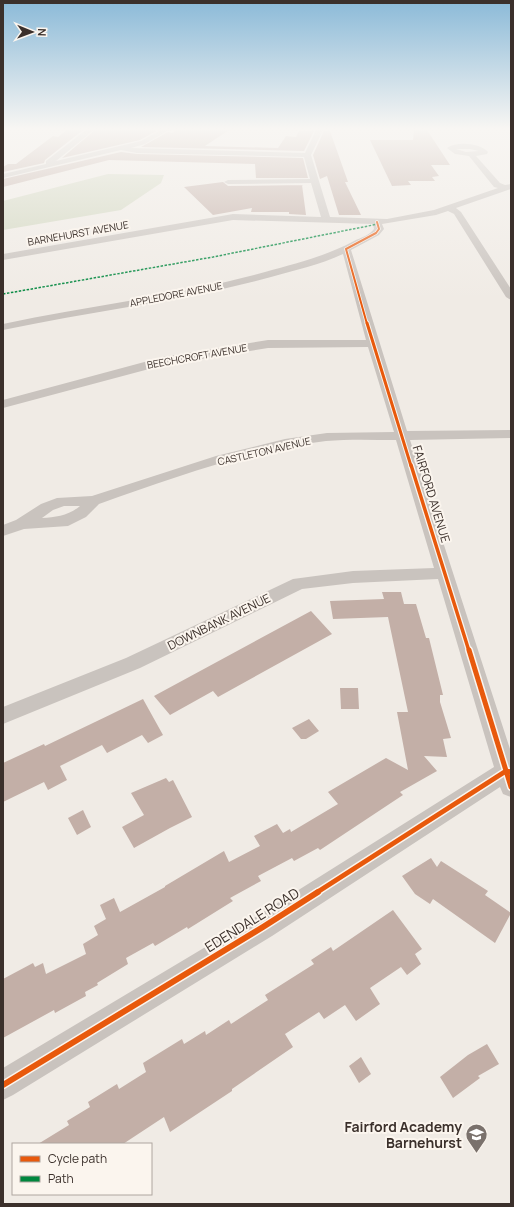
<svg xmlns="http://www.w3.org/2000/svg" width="514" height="1207" font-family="Manrope,sans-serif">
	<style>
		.green { fill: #d1d6bf }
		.building { fill: #c3afa7 }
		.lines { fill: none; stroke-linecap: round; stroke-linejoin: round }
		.street { fill: #c9c3be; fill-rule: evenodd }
		.quiet { stroke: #00873e; stroke-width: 1.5; stroke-dasharray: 2.5 1.5; stroke-linecap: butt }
		.cycleway-far4-casing { stroke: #fbf5ee; stroke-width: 3.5 }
		.cycleway-far3-casing { stroke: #fbf5ee; stroke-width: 5 }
		.cycleway-far2-casing { stroke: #fbf5ee; stroke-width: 6 }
		.cycleway-far1-casing { stroke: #fbf5ee; stroke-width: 8 }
		.cycleway-casing { stroke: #fbf5ee; stroke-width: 9 }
		.cycleway-far4 { stroke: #e8590c; stroke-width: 2 }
		.cycleway-far3 { stroke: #e8590c; stroke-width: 3 }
		.cycleway-far2 { stroke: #e8590c; stroke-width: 3.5 }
		.cycleway-far1 { stroke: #e8590c; stroke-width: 5 }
		.cycleway { stroke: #e8590c; stroke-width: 6 }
		.labels { text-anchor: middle; stroke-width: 4; stroke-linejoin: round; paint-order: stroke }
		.far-street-label { font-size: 10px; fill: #3b302b; stroke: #fbf5ee }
		.street-label { font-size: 12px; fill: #3b302b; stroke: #fbf5ee }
		.near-street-label { font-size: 14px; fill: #3b302b; stroke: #fbf5ee }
		.near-poi-label { font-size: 14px; font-weight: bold; fill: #3b302b; stroke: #fbf5ee; text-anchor: end }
	</style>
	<rect width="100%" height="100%" fill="#f0ebe5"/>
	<!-- green -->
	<path class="green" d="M108 174 164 175 161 183 121 210 3 230V201Z"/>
	<!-- building -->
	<path class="building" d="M67 130H83L45 160 44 163 3 172V167L8 164H16L53 136 58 137Z
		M95 130H152L156 131 140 140 62 158Z
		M176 130H229L205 146 278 148 286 136 296 137 299 131H314L304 151 141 147 168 132 173 133Z
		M414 130H427L450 165H431L439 176 432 177 435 181H408L411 185 392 186 370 140H413Z
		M324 131H330L348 182H345L361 215H339L327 176 320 179 313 155Z
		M121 152 137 154 303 158 308 178H254H256L255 164 109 160 3 187V179Z
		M223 182 228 186 304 185H302L306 215 289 214V212H251L252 208 213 215 184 187Z
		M382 592H401L404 604H416L426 638H429L443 695H440V702L451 738 443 739 447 757 424 756 437 771 400 792 403 795 320 850 318 848 294 861 292 858 258 876 261 881 230 898 233 901 188 929 187 927 155 946 153 943 126 958 128 964 97 983 98 985 85 992 86 996 55 1013 54 1010 3 1038V979L33 963 35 967 43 963 46 974 86 954 83 944 98 935 94 926 106 919 100 905 114 898 120 912 165 887V886L224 851 229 862 260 846 254 836 277 824 283 833 290 829 291 832 338 804 328 792 386 758 408 770 397 712H408L388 617 333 619 330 601 384 599Z
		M311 611 332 634 218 697 213 691 170 715 154 696Z
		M340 688H358L359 709H341Z
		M143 699 163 735 148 743 142 735 107 753 102 745 60 766 67 780 48 790 44 782 3 802V763L44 744 45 746Z
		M309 719 319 731 306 739H301L292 728Z
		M166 778 169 782 173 780 192 817 170 828 134 848 122 827 144 815 131 793Z
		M83 810 91 827 77 835 68 818Z
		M431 858 437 867 441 861 488 891 485 895 511 913 495 943 433 899 430 904 415 894 402 876Z
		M393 910 422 949 415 954 421 964 407 975 401 967 370 988 380 1004 356 1021 345 1005 324 1019 319 1012 285 1034 293 1047 232 1089V1091L170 1132 164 1117 123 1144H38L69 1125 67 1121 90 1107 88 1102 117 1084 119 1089 146 1072 143 1063 182 1039 184 1044 205 1031 206 1035 229 1020 231 1024 268 1000 265 995 314 964 311 960 331 947 333 951Z
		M487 1044 499 1064 478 1076 480 1078 453 1098 440 1077 468 1055Z
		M361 1057 371 1074 359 1083 349 1066Z"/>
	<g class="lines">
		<!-- street -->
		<path class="street" d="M86 130H94L56 161 141 141 161 130H169L145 144 131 148 305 153 316 130H323L311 155 330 217 387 219 434 210 498 188 494 187 469 156 455 154 447 148C457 141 480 143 488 152L487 154 476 156 500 183 505 185 511 184V189L456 208 461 212 511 289V300L506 297 454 214 448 211 436 215 382 224 384 229 379 235 351 250 407 431 511 430V438L410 440 511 752V797L503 794 500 787 272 936 13 1095 3 1100V1068L254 918 494 767 438 579 353 583 302 589 140 668 3 724V707L126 658 293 579 353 571 434 568 396 440C373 440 349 439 326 441 248 450 173 478 99 504L86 517 68 526 24 529 3 536V525L16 520 41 504 57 498 92 496 216 456 285 439 327 433 394 432 368 347 268 348 164 365 3 408V400L163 357 268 340H366L343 254C320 265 295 270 271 277 183 301 92 311 3 330V324C90 305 179 296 265 272 297 263 324 257 354 241 360 238 370 235 374 229L373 224 233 220 3 260V254L233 214 321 217 311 183 228 184 224 182 228 180 310 179 304 157 137 153 121 150 3 178V174L46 164V161ZM456 149H470L479 151 466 152ZM64 506H80C68 516 56 517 42 518L53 510Z"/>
		<!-- quiet -->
		<path class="quiet" d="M3 294 213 257 378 224"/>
		<defs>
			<path id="cycleway-far4" d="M367 324 346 249 376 233 379 229 377 222"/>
			<path id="cycleway-far3" d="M367 323 411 466"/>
			<path id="cycleway-far2" d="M411 465 469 651"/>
			<path id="cycleway-far1" d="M469 650 511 787
				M316 893 506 771 511 772"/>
			<path id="cycleway" d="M3 1085 263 927 318 892"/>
		</defs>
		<!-- cycleway-far4 casing -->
		<use href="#cycleway-far4" class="cycleway-far4-casing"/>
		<!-- cycleway-far3 casing -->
		<use href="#cycleway-far3" class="cycleway-far3-casing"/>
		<!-- cycleway-far2 casing -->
		<use href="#cycleway-far2" class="cycleway-far2-casing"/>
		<!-- cycleway-far1 casing -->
		<use href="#cycleway-far1" class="cycleway-far1-casing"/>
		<!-- cycleway casing -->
		<use href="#cycleway" class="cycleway-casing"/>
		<!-- cycleway-far4 -->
		<use href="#cycleway-far4" class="cycleway-far4"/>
		<!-- cycleway-far3 -->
		<use href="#cycleway-far3" class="cycleway-far3"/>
		<!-- cycleway-far2 -->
		<use href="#cycleway-far2" class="cycleway-far2"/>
		<!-- cycleway-far1 -->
		<use href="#cycleway-far1" class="cycleway-far1"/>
		<!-- cycleway -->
		<use href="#cycleway" class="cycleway"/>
	</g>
	<!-- sky -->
	<linearGradient id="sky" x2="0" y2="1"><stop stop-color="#8bbad8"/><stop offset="0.43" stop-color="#f8f6f3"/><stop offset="1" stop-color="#f8f6f3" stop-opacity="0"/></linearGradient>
	<rect width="514" height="299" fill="url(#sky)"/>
	<!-- icons -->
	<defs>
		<symbol id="school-pin" viewBox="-11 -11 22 30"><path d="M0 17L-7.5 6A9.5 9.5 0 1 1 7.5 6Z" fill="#7a716c" stroke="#fbf5ee"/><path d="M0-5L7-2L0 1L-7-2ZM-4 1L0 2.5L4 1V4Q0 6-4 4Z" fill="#fff"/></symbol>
	</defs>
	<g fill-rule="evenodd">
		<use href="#school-pin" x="464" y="1122" width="25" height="34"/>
	</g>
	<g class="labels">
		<!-- far-street labels -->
		<g class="far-street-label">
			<text transform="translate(78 233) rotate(-10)" y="4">BARNEHURST AVENUE</text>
			<text transform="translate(176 294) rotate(-11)" y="4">APPLEDORE AVENUE</text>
			<text transform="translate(197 356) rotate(-10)" y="4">BEECHCROFT AVENUE</text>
			<text transform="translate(264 451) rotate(-13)" y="4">CASTLETON AVENUE</text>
		</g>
		<!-- street labels -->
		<g class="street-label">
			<text transform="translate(431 494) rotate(73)" y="4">FAIRFORD AVENUE</text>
			<text transform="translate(219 622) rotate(-26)" y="4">DOWNBANK AVENUE</text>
		</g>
		<!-- near-street labels -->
		<g class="near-street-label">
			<text transform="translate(252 920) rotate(-32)" y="5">EDENDALE ROAD</text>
		</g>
		<!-- near-poi labels -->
		<g class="near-poi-label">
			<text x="462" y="1132">Fairford Academy<tspan x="462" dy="16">Barnehurst</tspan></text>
		</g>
	</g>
	<!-- border -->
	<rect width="514" height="1207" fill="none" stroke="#3b302b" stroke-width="8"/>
	<!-- legend -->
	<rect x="12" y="1143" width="140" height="52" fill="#fbf5ee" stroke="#aea6a0"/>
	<rect x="20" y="1156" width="20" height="6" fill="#e8590c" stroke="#aea6a0"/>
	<text x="48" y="1163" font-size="12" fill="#3b302b">Cycle path</text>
	<rect x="20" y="1176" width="20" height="6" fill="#00873e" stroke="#aea6a0"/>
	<text x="48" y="1183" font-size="12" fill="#3b302b">Path</text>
	<!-- north arrow -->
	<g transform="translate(32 32) rotate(91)" stroke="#fbf5ee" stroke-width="3" paint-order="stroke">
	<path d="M0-3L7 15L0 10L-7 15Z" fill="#3b302b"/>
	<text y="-6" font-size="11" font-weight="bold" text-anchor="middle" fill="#3b302b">N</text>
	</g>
</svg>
